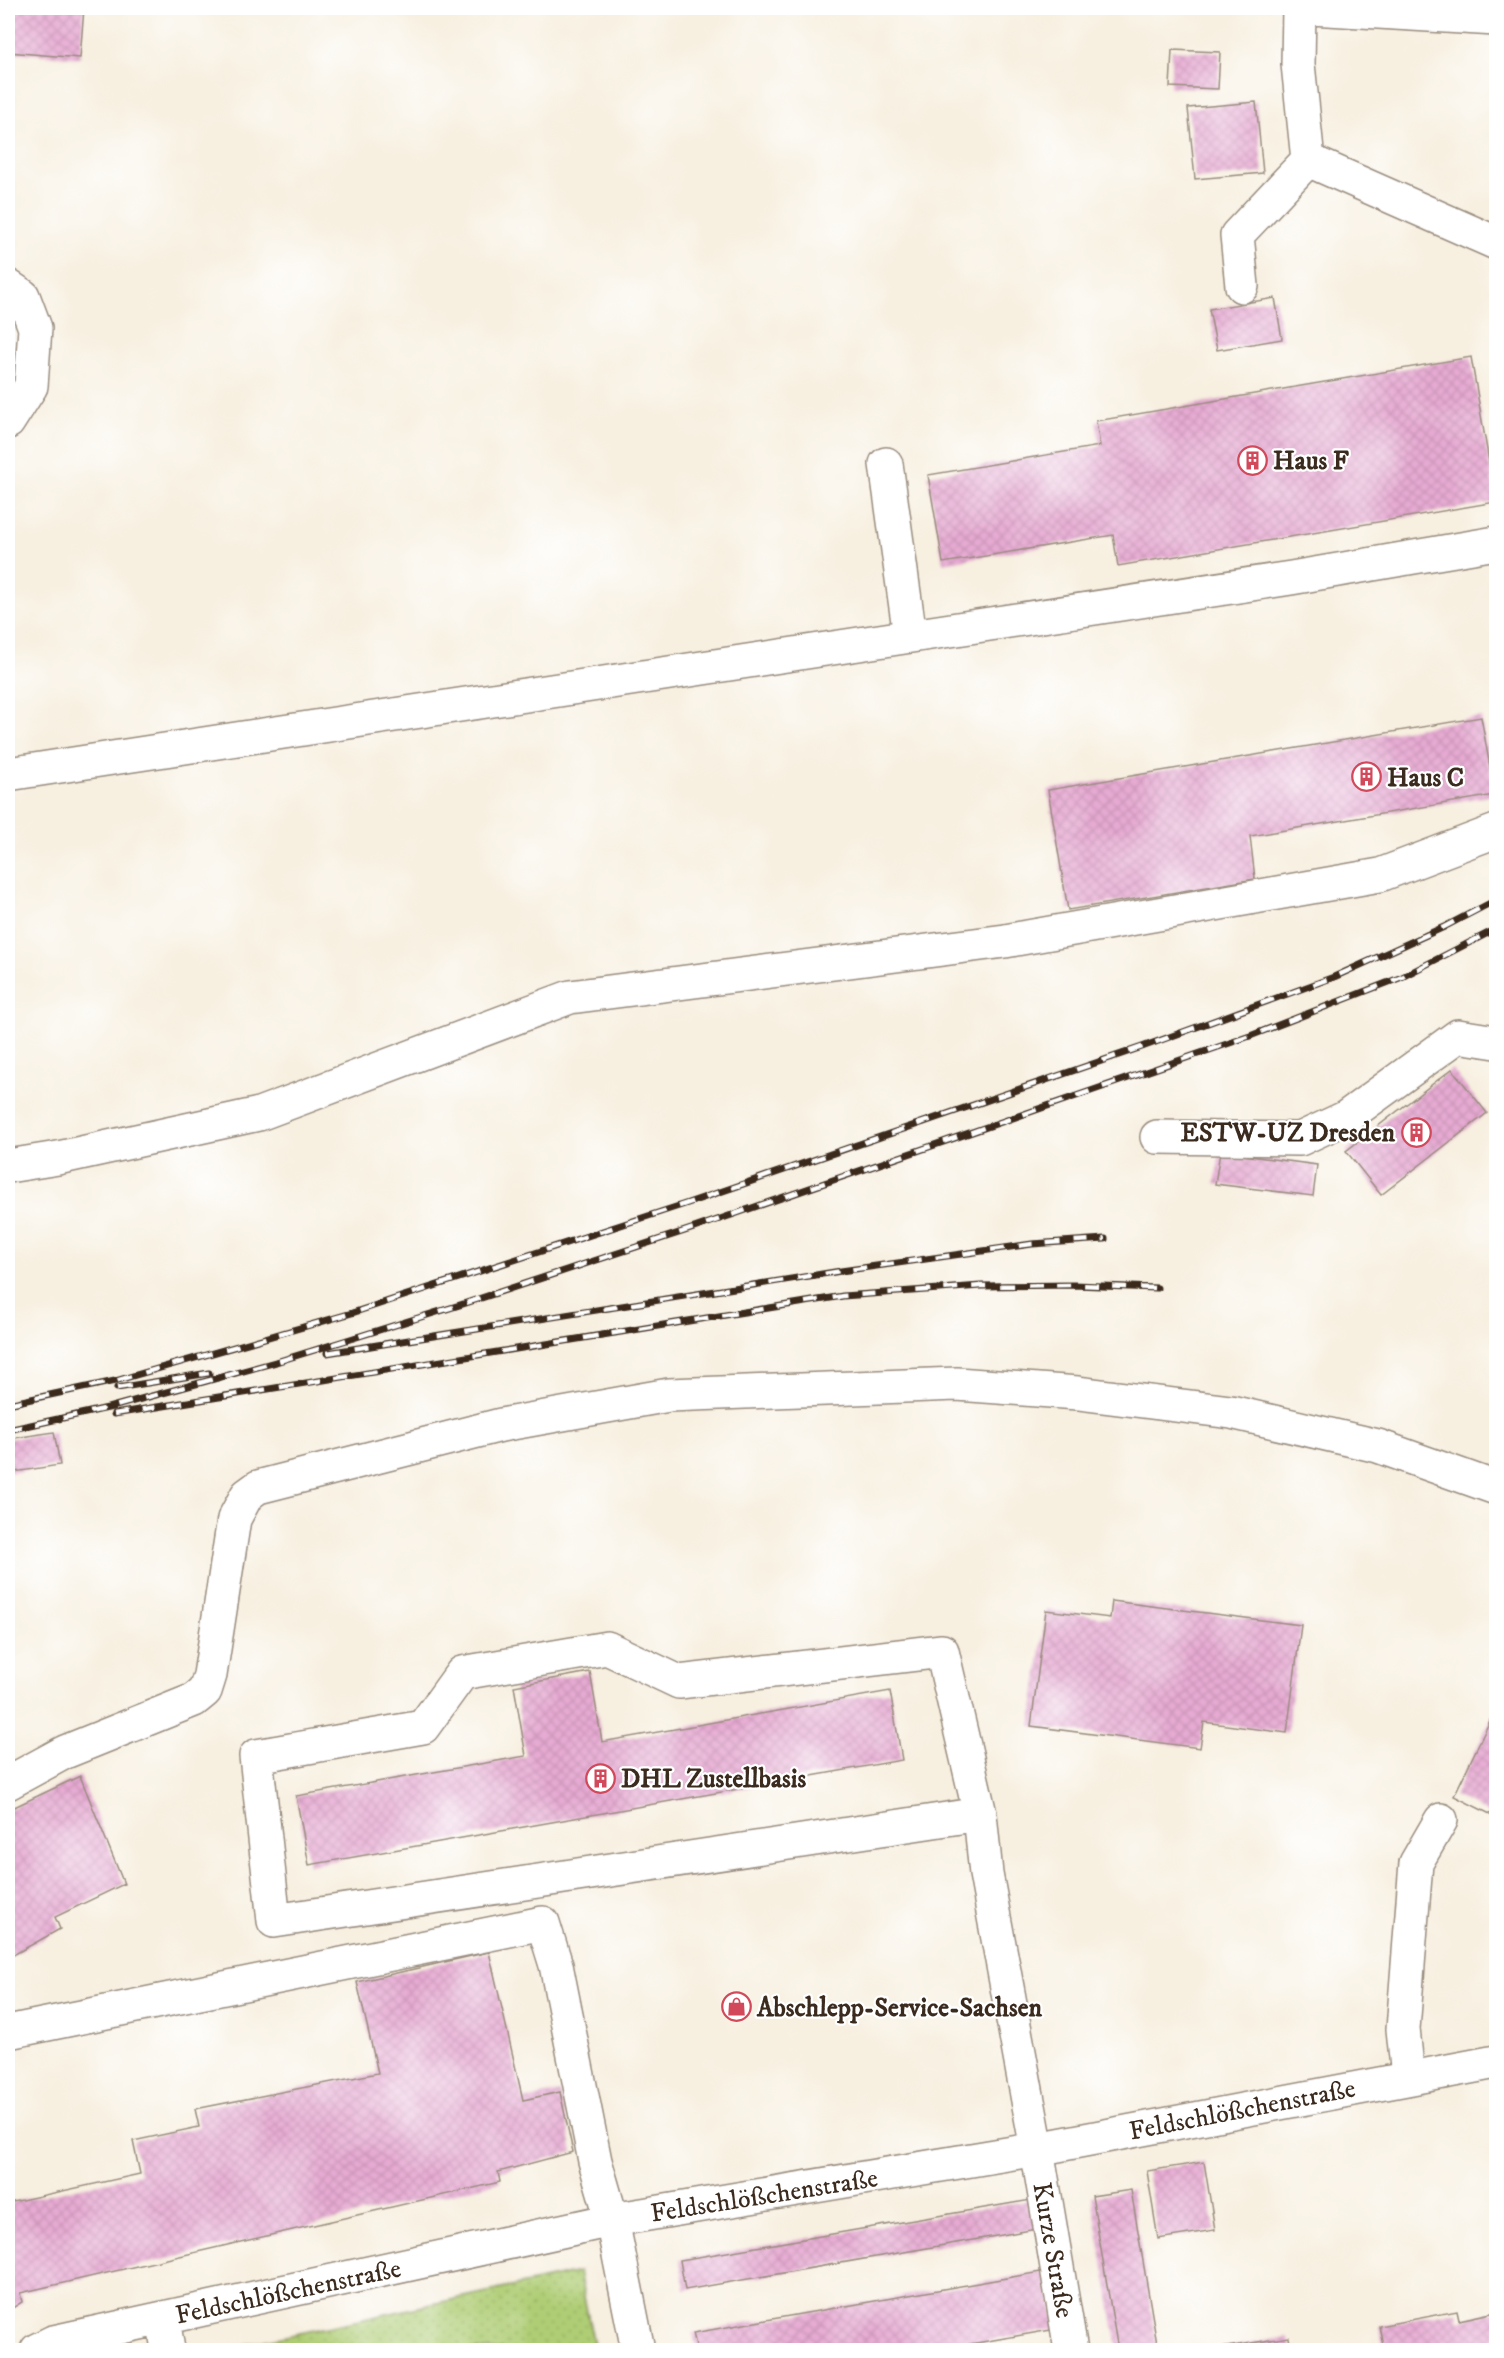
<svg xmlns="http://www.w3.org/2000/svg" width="1504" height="2358" font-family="'IM FELL DW Pica',serif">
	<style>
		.grass { fill: url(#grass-dots); stroke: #757c49; stroke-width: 1.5 }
		.building { fill: url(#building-cross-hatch) }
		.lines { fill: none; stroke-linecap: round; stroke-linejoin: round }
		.minor-casing { stroke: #998c7e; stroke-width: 36 }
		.minor { stroke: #fff; stroke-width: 33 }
		.rail-casing { stroke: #3b2a1e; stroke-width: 7 }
		.rail { stroke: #fff; stroke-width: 4.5; stroke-dasharray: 14; stroke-linecap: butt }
		.labels { text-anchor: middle; stroke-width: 4.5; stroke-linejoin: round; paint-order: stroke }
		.poi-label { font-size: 26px; font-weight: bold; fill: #3b2a1e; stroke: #fff; text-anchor: start }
		.street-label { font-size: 26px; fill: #3b2a1e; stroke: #fff }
	</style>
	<defs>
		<pattern id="grass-dots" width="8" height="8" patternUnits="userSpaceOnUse" patternTransform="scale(1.5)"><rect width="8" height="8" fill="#afcd74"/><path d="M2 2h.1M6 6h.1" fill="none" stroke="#97b064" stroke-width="1.8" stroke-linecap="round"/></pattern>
		<pattern id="building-cross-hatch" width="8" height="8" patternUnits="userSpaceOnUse" patternTransform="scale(1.5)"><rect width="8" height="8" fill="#e7abd3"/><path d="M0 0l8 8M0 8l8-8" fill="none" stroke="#c793b5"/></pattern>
	</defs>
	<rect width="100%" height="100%" fill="#fff"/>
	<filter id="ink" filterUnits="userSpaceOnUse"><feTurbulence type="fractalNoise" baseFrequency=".0167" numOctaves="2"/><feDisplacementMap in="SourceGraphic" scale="12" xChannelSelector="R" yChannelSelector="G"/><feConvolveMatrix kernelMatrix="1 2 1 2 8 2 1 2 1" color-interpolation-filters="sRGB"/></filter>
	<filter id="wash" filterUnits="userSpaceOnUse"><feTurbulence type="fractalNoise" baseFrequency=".008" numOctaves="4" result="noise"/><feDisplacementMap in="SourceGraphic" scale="24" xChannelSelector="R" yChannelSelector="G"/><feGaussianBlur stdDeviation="1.35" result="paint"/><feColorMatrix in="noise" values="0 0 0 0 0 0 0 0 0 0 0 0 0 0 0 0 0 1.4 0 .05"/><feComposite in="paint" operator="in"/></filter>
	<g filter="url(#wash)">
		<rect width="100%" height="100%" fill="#f7efdf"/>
		<!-- grass -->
		<path class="grass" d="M579 2272 595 2350H222Z"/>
		<g id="blocks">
			<!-- building -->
			<path class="building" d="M8 8H84L80 58 8 52Z
				M1172 50 1220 52 1218 89 1170 87Z
				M1256 102 1263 173 1195 179 1188 108Z
				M1275 298 1282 339 1217 350 1209 309Z
				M1471 357 1496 502 1118 566 1113 535 943 563 928 475 1100 446 1096 421Z
				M1481 717 1495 795 1250 836 1255 879 1068 910 1048 790Z
				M1452 1069 1487 1113 1381 1195 1346 1151Z
				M1220 1152 1317 1165 1313 1196 1215 1184Z
				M54 1432 60 1465 8 1473V1439Z
				M1112 1601 1301 1625 1287 1733 1204 1722 1200 1748 1031 1726 1046 1610 1110 1618Z
				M590 1672 602 1742 890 1691 902 1760 309 1865 296 1796 526 1756 514 1686Z
				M1496 1708V1817L1454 1796Z
				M80 1776 124 1884 55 1917 60 1929 8 1958V1810Z
				M489 1952 523 2100 560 2092 573 2152 498 2172 500 2182 20 2293 22 2302 8 2311V2203L140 2174 133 2141 199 2127 195 2109 378 2073 357 1982Z
				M1204 2162 1215 2230 1158 2239 1147 2171Z
				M1131 2190 1158 2350H1118L1092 2196Z
				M1031 2200 1037 2229 685 2290 680 2260Z
				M1046 2271 1057 2329 936 2350H697L693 2333Z
				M1457 2311 1459 2320 1496 2312V2350H1384L1379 2326Z
				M1289 2337 1291 2350H1215V2349Z"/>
		</g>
	</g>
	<g filter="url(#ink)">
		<use href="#blocks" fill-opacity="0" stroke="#998c7e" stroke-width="1.5"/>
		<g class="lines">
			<defs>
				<path id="minor" d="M1311 8 1496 19
					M1308 160 1496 243
					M8 286 23 296 35 328 31 386 8 422
					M1242 286 1237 235 1308 160 1298 64 1299 8
					M886 464 910 636
					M8 774 1291 578 1496 543
					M1157 1137 1300 1139 1345 1118 1458 1036 1496 1042
					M8 1166 58 1158 259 1114 570 997 1005 941 1380 875 1496 831
					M8 1783 65 1752 194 1700 205 1691 210 1675 234 1519 247 1495 258 1487 501 1425 669 1395 957 1384 1078 1393 1231 1412 1378 1446 1496 1488
					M980 1814 274 1921 256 1756 423 1727 462 1673 607 1648 679 1682 942 1651 980 1814 986 1874 1037 2149 1071 2350
					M8 2032 543 1923 556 1965 595 2161 612 2220 638 2350
					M1408 2077 1403 2029 1416 1863 1441 1820
					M163 2318 168 2350
					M37 2350 53 2342 612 2220 1037 2149 1496 2062"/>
			</defs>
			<!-- minor casing -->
			<use href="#minor" class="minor-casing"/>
			<!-- minor -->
			<use href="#minor" class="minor"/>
			<defs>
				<path id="rail" d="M327 1353 841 1271 1032 1244 1105 1239
					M117 1388 209 1373
					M8 1404 115 1381 352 1313 685 1204 1142 1047 1334 977 1444 927 1496 900
					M114 1414 843 1296 981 1286 1074 1285 1157 1288
					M8 1430 108 1408 276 1362 463 1304 694 1228 1250 1036 1402 977 1496 929"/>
			</defs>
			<!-- rail casing -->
			<use href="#rail" class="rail-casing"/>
			<!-- rail -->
			<use href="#rail" class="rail"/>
		</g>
	</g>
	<!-- icons -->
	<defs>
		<symbol id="building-ring" viewBox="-11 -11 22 22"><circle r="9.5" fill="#fff" stroke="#d1495b" stroke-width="1.5"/><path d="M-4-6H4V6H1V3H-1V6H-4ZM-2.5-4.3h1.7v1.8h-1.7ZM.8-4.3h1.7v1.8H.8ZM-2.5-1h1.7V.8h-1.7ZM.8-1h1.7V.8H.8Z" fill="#d1495b"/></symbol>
		<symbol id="shop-ring" viewBox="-11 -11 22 22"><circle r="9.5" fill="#fff" stroke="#d1495b" stroke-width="1.5"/><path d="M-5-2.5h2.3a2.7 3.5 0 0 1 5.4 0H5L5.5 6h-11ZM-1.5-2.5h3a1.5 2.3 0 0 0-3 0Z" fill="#d1495b"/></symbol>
	</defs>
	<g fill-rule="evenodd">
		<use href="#building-ring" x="1236" y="444" width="33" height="33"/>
		<use href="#building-ring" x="1350" y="760" width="33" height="33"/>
		<use href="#building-ring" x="1400" y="1116" width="33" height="33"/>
		<use href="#building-ring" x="584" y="1762" width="33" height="33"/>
		<use href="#shop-ring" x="720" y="1990" width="33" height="33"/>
	</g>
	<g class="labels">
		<!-- poi labels -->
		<g class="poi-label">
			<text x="1273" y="469">Haus F</text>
			<text x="1387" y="786">Haus C</text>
			<text x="1395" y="1141" text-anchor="end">ESTW-UZ Dresden</text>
			<text x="621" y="1787">DHL Zustellbasis</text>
			<text x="757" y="2016">Abschlepp-Service-Sachsen</text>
		</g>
		<!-- street labels -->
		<g class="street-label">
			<text transform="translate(1242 2109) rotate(-11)" y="9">Feldschlößchenstraße</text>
			<text transform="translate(764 2195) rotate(-9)" y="9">Feldschlößchenstraße</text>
			<text transform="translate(1054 2250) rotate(80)" y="9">Kurze Straße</text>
			<text transform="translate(288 2291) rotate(-12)" y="9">Feldschlößchenstraße</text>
		</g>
	</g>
	<!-- margin -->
	<rect width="1504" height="2358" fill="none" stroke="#fff" stroke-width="30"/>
</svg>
